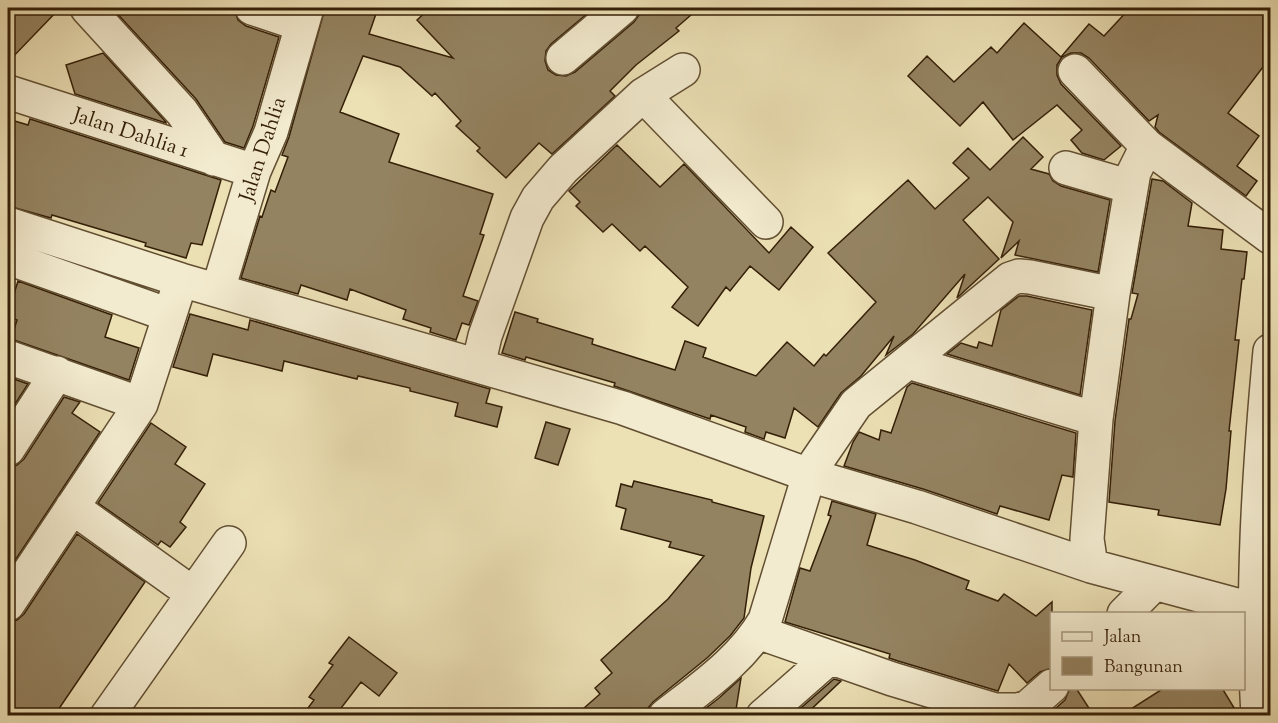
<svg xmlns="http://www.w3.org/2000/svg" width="1278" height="723" font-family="'Sorts Mill Goudy',serif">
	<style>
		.building { fill: #948361; stroke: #341f07; stroke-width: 1.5 }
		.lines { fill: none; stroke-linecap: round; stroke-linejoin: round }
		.minor-casing { stroke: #624f32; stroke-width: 36 }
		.minor { stroke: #f3ebcf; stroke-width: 33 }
		.labels { text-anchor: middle; stroke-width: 6; stroke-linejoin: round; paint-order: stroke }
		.street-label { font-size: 21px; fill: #341f07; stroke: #f3ebcf }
	</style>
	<rect width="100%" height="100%" fill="#ece0b5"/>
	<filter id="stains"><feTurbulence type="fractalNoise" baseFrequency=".00333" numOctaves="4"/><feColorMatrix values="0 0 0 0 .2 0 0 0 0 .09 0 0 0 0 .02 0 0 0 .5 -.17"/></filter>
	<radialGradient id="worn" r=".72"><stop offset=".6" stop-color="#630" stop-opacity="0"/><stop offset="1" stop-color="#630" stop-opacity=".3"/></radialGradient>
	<!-- building -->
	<path class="building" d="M8 8H60L8 62Z
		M112 8H234L238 20 246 26 279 37 253 126 244 148 225 142 196 99Z
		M325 8H378L369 34 453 58 417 20 430 8H594L551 44 546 51 545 61 548 70 556 75 566 76 575 72 634 22 639 15 640 8H699L676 28 679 31 636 65 610 91 615 96 552 154 539 143 506 178 477 151 480 148 456 126 461 121 435 93 432 96 400 67 363 56 340 112 399 134 389 162 493 194 480 234 484 235 463 296 478 301 469 325 462 323 456 340 430 332 431 328 403 319 406 310 350 289 347 300 301 285 298 294 241 278 260 216 262 217 271 190 275 192 288 157 282 155 289 137Z
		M1130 8H1263V67L1228 113 1259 136 1237 166 1257 181 1246 196 1159 132 1155 127 1158 115 1149 121 1089 58 1081 53H1071L1062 57 1057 65V75L1061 84 1121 146 1104 160 1082 153 1071 140 1082 130 1057 105 1013 140 983 102 960 126 908 76 927 56 954 82 991 47 997 53 1024 23 1061 57 1089 24 1104 36Z
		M103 53 166 122V123L75 94 66 65Z
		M8 119 28 125 30 119 221 180 202 245 191 243 186 258 145 246 146 243 52 215 51 218 8 206Z
		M1023 137 1043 157 1031 169 1049 174 1053 181 1061 186 1110 200 1098 272 1015 255 1019 241 1001 258 1013 222 988 197 963 220 999 259 957 298 965 274 913 334 886 355 894 336 861 376 841 393 818 427 794 408 785 438 766 432 764 439 745 432 746 427 711 415 710 419 614 386 615 383 526 357 525 360 502 353 515 312 538 319 537 322 593 339 592 344 675 370 685 341 706 348 703 357 756 376 787 342 814 366 824 354 826 356 876 302 828 253 908 180 935 209 969 178 953 163 968 148 990 170Z
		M617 145 660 187 684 164 769 253 791 227 813 247 779 290 750 266 730 291 726 287 698 326 672 307 688 287 645 246 640 251 612 224 603 232 576 206 580 202 569 191Z
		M1152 179 1163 181 1192 203 1188 226 1223 230 1221 249 1247 252 1244 279H1242L1235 340H1239L1229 431H1231L1226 489 1220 525 1158 515 1159 510 1109 502 1115 421 1129 319H1131L1138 294 1132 293Z
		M18 281 112 315 105 337 139 348 129 380 11 339 17 320 8 317V313Z
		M1019 296H1027L1092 310 1080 395 947 354 961 343 977 348 979 342 992 346 1001 310Z
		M190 314 248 330 250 320 490 389 486 403 502 407 497 427 455 416 458 403 410 391V388L358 376 357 379 284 361 282 371 213 354 207 376 173 367Z
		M8 377 28 384 8 415Z
		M912 383 1076 433 1073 477 1062 475 1049 520 1000 506 997 514 923 489 844 466 853 442 859 432 879 440 881 430 891 433 907 387Z
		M64 397 80 402 72 413 100 432 8 571V468L17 465 24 459Z
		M546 422 570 429 558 465 535 458Z
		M151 423 186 447 175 464 205 484 180 522 186 527 170 547 161 541 158 545 98 503Z
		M634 481 712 500V502L764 516 751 568 744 618 730 636 707 658 653 702 648 708 647 716H575L600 694 595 688 612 673 601 660 668 599 704 556 669 547 671 542 621 529 626 509 616 506 621 484 632 487Z
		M832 501 876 514 867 545 915 560 969 581 966 589 998 601 1004 594 1036 616 1052 602V668L1040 672 1027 683 1009 664 998 691 898 661 889 658 890 654 785 622 800 568 810 571 831 516 828 515Z
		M77 534 145 582 54 716H8V623L17 620 24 614Z
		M349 637 397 673 379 696 361 682 335 716H302L314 700 309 697 333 665 329 663Z
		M741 678 735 716H696L719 698Z
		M834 679 841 681 804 716H795L794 714Z
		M1070 688H1076L1094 716H1047L1065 700Z
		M1164 688H1222L1239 716H1120Z"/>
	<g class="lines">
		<defs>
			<path id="minor" d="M87 8 182 112 214 159
				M252 8 300 24
				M563 58 622 8
				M1075 71 1147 146
				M8 92 254 171
				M643 95 766 222
				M1066 168 1131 187
				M8 224 181 280 623 408 809 475 917 507 1091 566 1255 610
				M8 258 169 315
				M218 290 254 171 271 132 307 8
				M8 357 141 404
				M908 362 1096 419
				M478 366 485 336 527 218 538 198 563 169 643 95 683 70
				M8 449 57 373
				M72 507 192 593
				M1091 566 1087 539 1096 419 1113 294 1134 172 1147 146 1270 237
				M8 604 141 404 181 280
				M1124 614 1154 584
				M758 632 892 679 995 710H1018L1028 707 1052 686
				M107 716 229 543
				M665 716C702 687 741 661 765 620L809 475 817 461 856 404 1010 279 1019 276 1030 277 1113 294
				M763 716 829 658
				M1258 716C1251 594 1259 471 1270 351"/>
		</defs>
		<!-- minor casing -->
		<use href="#minor" class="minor-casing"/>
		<!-- minor -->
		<use href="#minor" class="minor"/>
	</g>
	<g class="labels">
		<!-- street labels -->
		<g class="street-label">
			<text transform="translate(131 132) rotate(18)" y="7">Jalan Dahlia 1</text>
			<text transform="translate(262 149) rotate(-72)" y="7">Jalan Dahlia</text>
		</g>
	</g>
	<!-- margin -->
	<rect width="1278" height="723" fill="none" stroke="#ece0b5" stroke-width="30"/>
	<rect x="9" y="9" width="1260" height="705" fill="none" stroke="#341f07" stroke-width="3"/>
	<rect x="15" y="15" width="1248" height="693" fill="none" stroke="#341f07" stroke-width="1.5"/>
	<!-- legend -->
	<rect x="1050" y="612" width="195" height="78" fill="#f3ebcf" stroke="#a7997f" stroke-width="1.5"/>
	<rect x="1062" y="632" width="30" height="9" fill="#f3ebcf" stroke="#a7997f" stroke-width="1.5"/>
	<text x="1104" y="642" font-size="18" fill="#341f07">Jalan</text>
	<rect x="1062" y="657" width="30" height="18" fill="#948361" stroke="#a7997f" stroke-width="1.5"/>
	<text x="1104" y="672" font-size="18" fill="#341f07">Bangunan</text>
	<rect width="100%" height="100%" filter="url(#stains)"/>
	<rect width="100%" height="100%" fill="url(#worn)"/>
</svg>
